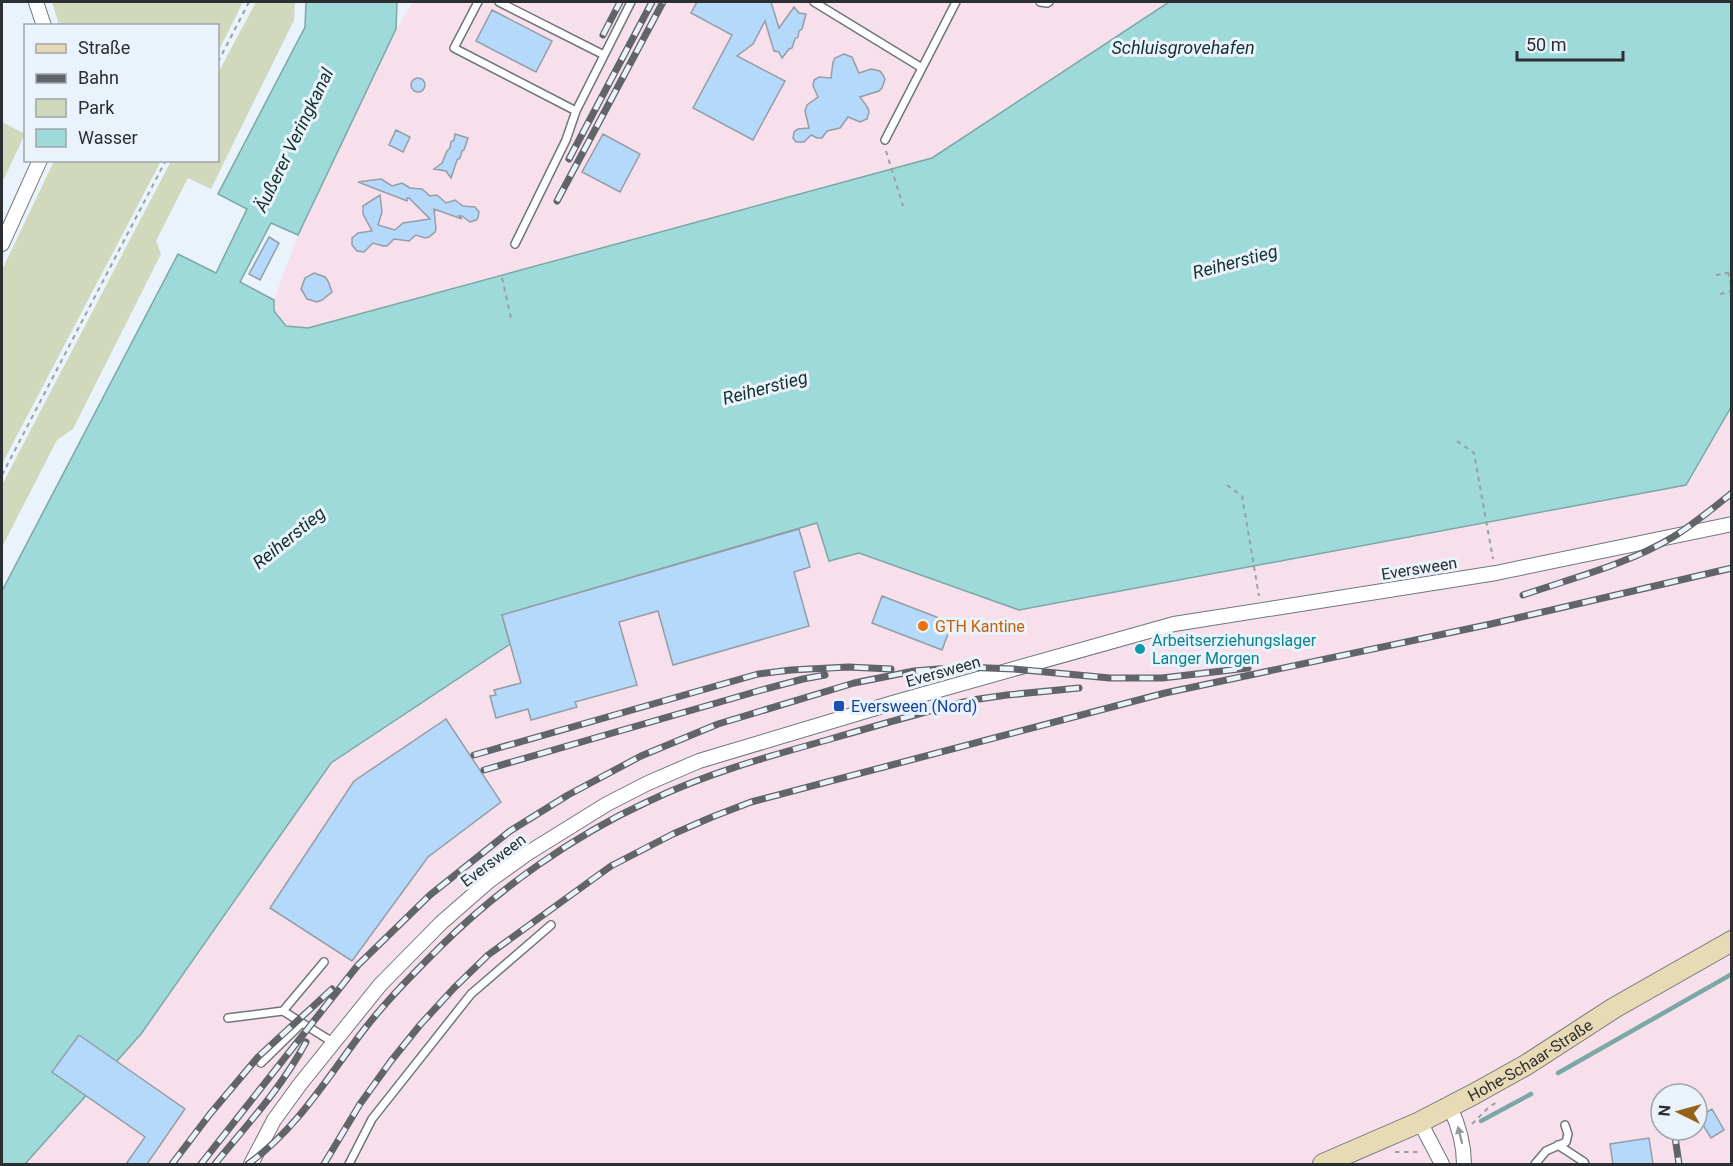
<svg xmlns="http://www.w3.org/2000/svg" width="1733" height="1166" font-family="Roboto,sans-serif">
	<style>
		.industrial { fill: #f7e0ec; fill-rule: evenodd }
		.green { fill: #d1d9bc }
		.water { fill: #9edad9; stroke: #7ca7a7; stroke-width: 1.5 }
		.lines { fill: none; stroke-linecap: round; stroke-linejoin: round }
		.stream { stroke: #7ca7a7; stroke-width: 4.5 }
		.building { fill: #b4d9fa; stroke: #959da5; stroke-width: 1.5 }
		.lane-casing { stroke: #6e767d; stroke-width: 10 }
		.street-casing { stroke: #6e767d; stroke-width: 16 }
		.secondary-casing { stroke: #6e767d; stroke-width: 22 }
		.path { stroke: #99a0a5; stroke-width: 2; stroke-dasharray: 4.5 4.5; stroke-linecap: butt }
		.lane { stroke: #fff; stroke-width: 7 }
		.street { stroke: #fff; stroke-width: 14 }
		.secondary { stroke: #e9dab6; stroke-width: 20 }
		.rail-casing { stroke: #61656a; stroke-width: 7 }
		.rail { stroke: #eaf3fb; stroke-width: 4.5; stroke-dasharray: 14; stroke-linecap: butt }
		.oneway { fill: #969798 }
		.food-dot { fill: #e8710a; stroke: #eaf3fb; stroke-width: 2 }
		.culture-dot { fill: #0f9aa8; stroke: #eaf3fb; stroke-width: 2 }
		.transit-dot { fill: #1a4fb4; stroke: #eaf3fb; stroke-width: 2 }
		.labels { text-anchor: middle; stroke-width: 6; stroke-linejoin: round; paint-order: stroke }
		.street-label { font-size: 16px; fill: #2c2f32; stroke: #eaf3fb }
		.food-label { font-size: 16px; fill: #c56008; stroke: #eaf3fb; text-anchor: start }
		.culture-label { font-size: 16px; fill: #0d838f; stroke: #eaf3fb; text-anchor: start }
		.transit-label { font-size: 16px; fill: #164399; stroke: #eaf3fb; text-anchor: start }
		.water-label { font-size: 18px; font-style: italic; fill: #143232; stroke: #eaf3fb }
	</style>
	<rect width="100%" height="100%" fill="#eaf3fb"/>
	<!-- industrial -->
	<path class="industrial" d="M413 2H1169L932 158 308 328 286 326 274 311V300L298 235 396 29Z
		M1731 408V1164H25L141 1034 331 763 509 644 502 615 818 523 829 561 859 553 1020 610 1687 484ZM1661 1094H1697V1130H1661Z"/>
	<!-- green -->
	<path class="green" d="M52 2H243L218 52V26L59 25Z
		M256 2H295L294 20 211 189 188 178 156 241 161 254 73 429 57 440 2 547V485L171 161 218 160V73Z
		M2 122 25 134 2 183Z
		M54 161H161L2 464V270Z"/>
	<!-- water -->
	<path class="water" d="M306 2H397L396 29 298 235 271 223 240 282 274 300V311L286 326 308 328 932 158 1169 2H1731V407L1686 485 1019 610 859 553 829 561 817 523 502 615 510 644 331 763 141 1034 25 1164H2V591L178 254 216 273 247 209 218 194 305 27Z"/>
	<g class="lines">
		<!-- stream -->
		<path class="stream" d="M1558 1073 1732 974
			M1481 1121 1531 1094"/>
	</g>
	<!-- building -->
	<path class="building" d="M697 2H771L779 28 794 7 799 13 806 14 802 29 799 31 798 37 795 39 792 48 789 49 782 58 779 52 774 51 765 21 753 44 737 56 785 81 753 140 693 108 732 35 691 13Z
		M492 10 552 41 536 72 476 41Z
		M844 54 852 57 859 73 871 69 880 71 883 75 885 79 882 88 879 91 860 97 868 108 869 112 867 119 860 122 848 117 840 128 827 131 822 138H817L811 135 804 142H796L793 138 794 132 798 129 809 128 805 111 807 105 818 97 813 86 814 80 819 77 831 78 833 62 835 58Z
		M411 85a7 7 0 1 1 14 0a7 7 0 1 1-14 0Z
		M396 130 410 137 403 152 389 145Z
		M455 134 468 138 464 150 462 151 460 158 457 160 451 178 446 171 434 169 442 163 447 151 450 148 451 142 454 140Z
		M603 134 640 154 620 192 582 172Z
		M381 179 392 186 402 183 410 188 422 189 430 196 437 195 446 203 455 200 463 206 475 207 479 212 478 218 476 220 470 222 462 216H459L462 219 434 209 436 229 435 232 429 237 425 238 416 235 409 241 394 239 387 246H383L373 243 364 252 357 251 352 245V238L358 233 372 231 363 214V206L380 195 382 212 378 225 395 230 403 223 430 219 409 198H407V201L358 182Z
		M269 237 279 243 260 280 249 274Z
		M314 273 325 277 328 281 332 292 322 300 317 302 307 299 301 289 305 278Z
		M799 529 810 567 794 572 809 626 673 665 658 611 619 622 637 685 575 702 577 707 531 720 528 709 496 718 490 696 496 695 494 690 521 683 502 615Z
		M882 596 952 623 942 650 872 623Z
		M446 719 501 802 428 857 352 961 270 908 354 781Z
		M79 1035 185 1109 147 1164H126L145 1137 52 1072Z
		M1712 1109 1724 1130 1711 1138 1698 1117Z
		M1649 1138 1653 1164H1613L1610 1144Z"/>
	<g class="lines">
		<defs>
			<path id="lane" d="M478 2 454 48 576 111
				M499 2 604 55
				M814 2 922 68
				M1040 2 1047 3 1049 2
				M885 140 956 2
				M515 244 566 140 576 111 631 2
				M283 1011 324 962
				M228 1018 283 1011 334 1043
				M261 1063 302 1023
				M1558 1145 1584 1162 1585 1164
				M349 1164 372 1119 471 994 551 925
				M1535 1164 1546 1151 1566 1142 1568 1134 1565 1125"/>
			<path id="street" d="M36 2 44 26
				M2 244 40 160
				M1450 1107C1459 1126 1464 1143 1464 1164
				M1420 1122 1442 1164
				M251 1164 274 1120 301 1083 380 985 441 923 489 881 528 853 607 804 648 783 699 761 896 702 1174 624 1496 573 1732 524"/>
			<g id="secondary">
				<path id="s1" d="M1323 1164 1420 1122 1474 1094 1526 1065 1614 1008 1732 941"/>
			</g>
		</defs>
		<!-- lane casing -->
		<use href="#lane" class="lane-casing"/>
		<!-- street casing -->
		<use href="#street" class="street-casing"/>
		<!-- secondary casing -->
		<use href="#secondary" class="secondary-casing"/>
		<!-- path -->
		<path class="path" d="M218 62 249 2
			M886 151 903 206
			M1728 272 1732 289
			M1716 275 1732 272
			M502 278 511 318
			M1720 294 1732 291
			M1457 441 1474 453 1493 559
			M2 475 166 160
			M1227 485 1242 496 1259 596
			M1472 1124 1489 1107 1499 1101
			M1395 1152H1419"/>
		<!-- lane -->
		<use href="#lane" class="lane"/>
		<!-- street -->
		<use href="#street" class="street"/>
		<!-- secondary -->
		<use href="#secondary" class="secondary"/>
		<defs>
			<path id="rail" d="M603 35 620 2
				M569 159 652 2
				M557 201 663 2
				M1523 595C1573 578 1628 564 1673 537 1694 524 1713 508 1732 493
				M474 755 758 674 791 670 848 667 891 669
				M484 770 758 691 803 679 825 675
				M1674 1130 1679 1164
				M172 1164 210 1114 258 1057 332 989
				M201 1164 358 965 430 895 510 831 568 795 641 756 718 724 854 683 914 671 963 667 1014 669 1110 678H1162L1248 668
				M215 1164C247 1125 282 1087 306 1042
				M248 1164C297 1129 327 1078 363 1031 386 1001 413 974 440 947 498 889 573 836 647 802 705 774 766 757 827 740 875 726 923 712 972 700L1007 695 1079 688
				M324 1164 360 1104 391 1061 420 1025 454 988 488 955 611 866 673 834 712 817 751 802 1165 693 1491 624 1732 568"/>
		</defs>
		<!-- rail casing -->
		<use href="#rail" class="rail-casing"/>
		<!-- rail -->
		<use href="#rail" class="rail"/>
	</g>
	<!-- one-way arrows -->
	<defs><path id="oneway-solid" d="M-6-.8H1V-3.2L6.5 0L1 3.2V.8H-6Z" transform="scale(1.5)"/></defs>
	<use class="oneway" href="#oneway-solid" transform="translate(1460 1135) rotate(-104)"/>
	<!-- markers -->
	<circle class="food-dot" cx="923" cy="626" r="6"/>
	<circle class="culture-dot" cx="1140" cy="649" r="6"/>
	<rect class="transit-dot" x="833" y="700" width="12" height="12" rx="3"/>
	<g class="labels">
		<!-- street labels -->
		<g class="street-label">
			<text transform="translate(1419 568) rotate(-9)" y="6">Eversween</text>
			<text transform="translate(943 671) rotate(-16)" y="6">Eversween</text>
			<text transform="translate(493 860) rotate(-37)" y="6">Eversween</text>
			<text dy="6" stroke="none"><textPath href="#s1" startOffset="232">Hohe-Schaar-Straße</textPath></text>
		</g>
		<!-- food labels -->
		<g class="food-label">
			<text x="935" y="632">GTH Kantine</text>
		</g>
		<!-- culture labels -->
		<g class="culture-label">
			<text x="1152" y="646">Arbeitserziehungslager<tspan x="1152" dy="18">Langer Morgen</tspan></text>
		</g>
		<!-- transit labels -->
		<g class="transit-label">
			<text x="851" y="712">Eversween (Nord)</text>
		</g>
		<!-- water labels -->
		<g class="water-label">
			<text x="1183" y="54">Schluisgrovehafen</text>
			<text transform="translate(294 140) rotate(-64)" y="6">Äußerer Veringkanal</text>
			<text transform="translate(1235 262) rotate(-15)" y="6">Reiherstieg</text>
			<text transform="translate(765 388) rotate(-15)" y="6">Reiherstieg</text>
			<text transform="translate(289 538) rotate(-39)" y="6">Reiherstieg</text>
		</g>
	</g>
	<!-- border -->
	<rect width="1733" height="1166" fill="none" stroke="#2c2f32" stroke-width="6"/>
	<!-- legend -->
	<rect x="24" y="24" width="195" height="138" fill="#eaf3fb" stroke="#9ea5ab" stroke-width="1.5"/>
	<rect x="36" y="44" width="30" height="9" fill="#e9dab6" stroke="#9ea5ab" stroke-width="1.5"/>
	<text x="78" y="54" font-size="18" fill="#2c2f32">Straße</text>
	<rect x="36" y="74" width="30" height="9" fill="#61656a" stroke="#9ea5ab" stroke-width="1.5"/>
	<text x="78" y="84" font-size="18" fill="#2c2f32">Bahn</text>
	<rect x="36" y="99" width="30" height="18" fill="#d1d9bc" stroke="#9ea5ab" stroke-width="1.5"/>
	<text x="78" y="114" font-size="18" fill="#2c2f32">Park</text>
	<rect x="36" y="129" width="30" height="18" fill="#9edad9" stroke="#9ea5ab" stroke-width="1.5"/>
	<text x="78" y="144" font-size="18" fill="#2c2f32">Wasser</text>
	<!-- north arrow -->
	<g transform="translate(1679 1112) rotate(275)"><circle r="28" fill="#eaf3fb" stroke="#9ea5ab" stroke-width="1.5"/>
	<path d="M0-4.5L10 22L0 15L-10 22Z" fill="#966216"/>
	<text y="-9" font-size="16" font-weight="bold" text-anchor="middle" fill="#2c2f32">N</text>
	</g>
	<!-- scale -->
	<path d="M1517 51v9h106v-9" fill="none" stroke="#2c2f32" stroke-width="3"/>
	<text x="1526" y="51" font-size="18" fill="#2c2f32" stroke="#eaf3fb" stroke-width="4.5" paint-order="stroke">50 m</text>
</svg>
